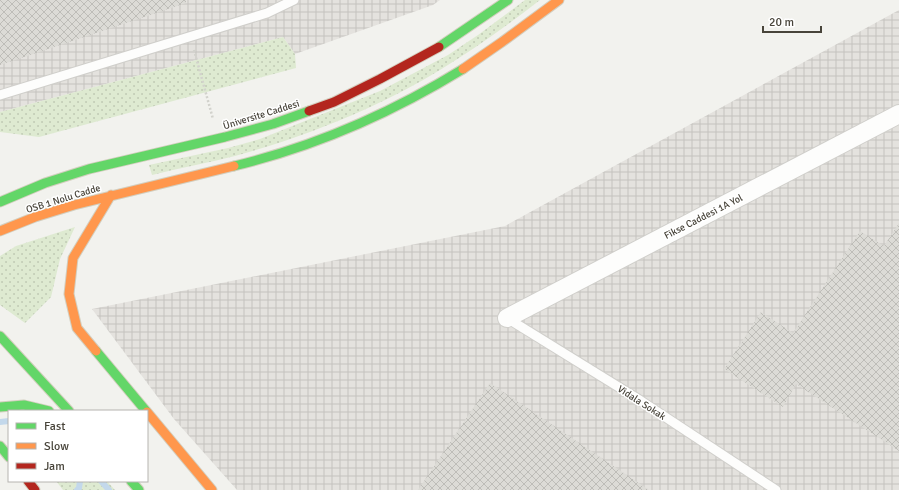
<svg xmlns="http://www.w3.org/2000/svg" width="899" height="490" font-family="Signika,sans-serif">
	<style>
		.industrial { fill: url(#industrial-grid) }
		.grass { fill: url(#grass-dots) }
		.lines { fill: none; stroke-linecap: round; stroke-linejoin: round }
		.stream { stroke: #c3d8eb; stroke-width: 6 }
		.building { fill: url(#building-cross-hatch) }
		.lane-casing { stroke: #d0cfcb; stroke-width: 11 }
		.street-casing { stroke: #d0cfcb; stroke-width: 20 }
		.fast-casing { stroke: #d3cebe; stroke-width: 11 }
		.slow-casing { stroke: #d3cebe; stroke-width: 11 }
		.jam-casing { stroke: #d3cebe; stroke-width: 11 }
		.path { stroke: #d2d2cc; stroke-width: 2.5; stroke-dasharray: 2 2; stroke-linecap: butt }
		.lane { stroke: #fdfdfc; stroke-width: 9 }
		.street { stroke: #fdfdfc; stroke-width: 18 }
		.fast { stroke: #63d668; stroke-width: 9 }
		.slow { stroke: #ff974d; stroke-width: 9 }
		.jam { stroke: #b3261e; stroke-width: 9 }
		.labels { text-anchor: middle; stroke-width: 3; stroke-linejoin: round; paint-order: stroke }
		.street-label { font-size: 10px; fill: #48443a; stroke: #fff }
	</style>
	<defs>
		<pattern id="industrial-grid" width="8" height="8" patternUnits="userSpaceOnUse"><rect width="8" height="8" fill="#e4e2de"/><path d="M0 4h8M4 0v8" fill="none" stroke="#c5c3bf"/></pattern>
		<pattern id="grass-dots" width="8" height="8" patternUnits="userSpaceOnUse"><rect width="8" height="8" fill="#deead1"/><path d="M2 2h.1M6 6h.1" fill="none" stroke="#c0cab4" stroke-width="1.8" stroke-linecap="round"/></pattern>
		<pattern id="building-cross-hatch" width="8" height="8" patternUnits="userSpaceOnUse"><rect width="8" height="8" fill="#dcdbd6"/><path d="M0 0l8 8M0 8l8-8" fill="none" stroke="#bebdb8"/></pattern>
	</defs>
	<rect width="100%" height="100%" fill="#f2f2ee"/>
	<!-- industrial -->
	<path class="industrial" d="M0 0H440L433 5 295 54 283 37 0 112Z
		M899 10V490H237L174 419 92 309 505 226Z"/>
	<!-- grass -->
	<path class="grass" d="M525 0H540C486 42 429 81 366 109 324 128 279 144 235 156 207 163 180 168 152 175L149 165 228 148 260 139 380 91 448 55 478 35Z
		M283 37 295 54 296 68 39 137 0 132V112Z
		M75 227 60 259 51 297 25 323 0 305V256L16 246Z
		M56 481H107L115 490H63Z"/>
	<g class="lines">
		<!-- stream -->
		<path class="stream" d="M0 422 9 421
			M101 481 109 490
			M77 490 79 488 80 481"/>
	</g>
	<!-- building -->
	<path class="building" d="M0 0H186V3L0 65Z
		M899 223V451L796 384 783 407 724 369 761 312 793 333 860 231 884 246Z
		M490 383 649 490H418Z"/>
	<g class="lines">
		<defs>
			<path id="lane" d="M0 95 267 13 294 0
				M507 318 638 399 776 490"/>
			<path id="street" d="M507 318 899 114"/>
			<path id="fast" d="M439 47 508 0
				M234 166C317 146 390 114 463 69
				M0 202 45 183 89 169 225 137 273 124 309 111
				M0 336 69 411
				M96 351 146 411
				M0 407 24 405 49 411
				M0 446 9 457
				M131 481 139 490"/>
			<path id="slow" d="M463 69 502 42 559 0
				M0 231 35 217 74 205 234 166
				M96 351 77 328 69 294 73 258 111 195
				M147 412 212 490"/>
			<path id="jam" d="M309 111 334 102 380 79 439 47
				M28 481 35 490"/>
		</defs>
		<!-- lane casing -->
		<use href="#lane" class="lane-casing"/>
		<!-- street casing -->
		<use href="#street" class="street-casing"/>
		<!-- fast casing -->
		<use href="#fast" class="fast-casing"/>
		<!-- slow casing -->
		<use href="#slow" class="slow-casing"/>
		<!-- jam casing -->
		<use href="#jam" class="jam-casing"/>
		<!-- path -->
		<path class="path" d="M194 50 213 119"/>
		<!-- lane -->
		<use href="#lane" class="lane"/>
		<!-- street -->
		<use href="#street" class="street"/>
		<!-- fast -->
		<use href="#fast" class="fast"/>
		<!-- slow -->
		<use href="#slow" class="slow"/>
		<!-- jam -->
		<use href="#jam" class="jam"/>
	</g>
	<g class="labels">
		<!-- street labels -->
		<g class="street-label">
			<text transform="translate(261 114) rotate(-17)" y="4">Üniversite Caddesi</text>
			<text transform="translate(63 198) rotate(-17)" y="4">OSB 1 Nolu Cadde</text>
			<text transform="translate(703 216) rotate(-27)" y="4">Fikse Caddesi 1A Yol</text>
			<text transform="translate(642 402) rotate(33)" y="4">Vidala Sokak</text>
		</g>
	</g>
	<!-- legend -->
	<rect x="8" y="410" width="140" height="72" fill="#ffffff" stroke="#b6b4b0"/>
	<rect x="16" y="423" width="20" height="6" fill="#63d668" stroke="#b6b4b0"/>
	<text x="44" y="430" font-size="12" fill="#48443a">Fast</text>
	<rect x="16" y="443" width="20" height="6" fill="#ff974d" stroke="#b6b4b0"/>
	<text x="44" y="450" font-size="12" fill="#48443a">Slow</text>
	<rect x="16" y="463" width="20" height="6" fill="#b3261e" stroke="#b6b4b0"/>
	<text x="44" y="470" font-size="12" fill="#48443a">Jam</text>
	<!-- scale -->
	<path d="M763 26v6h58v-6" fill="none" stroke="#48443a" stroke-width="2"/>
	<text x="769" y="26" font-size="12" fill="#48443a" stroke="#ffffff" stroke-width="3" paint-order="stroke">20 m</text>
</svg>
